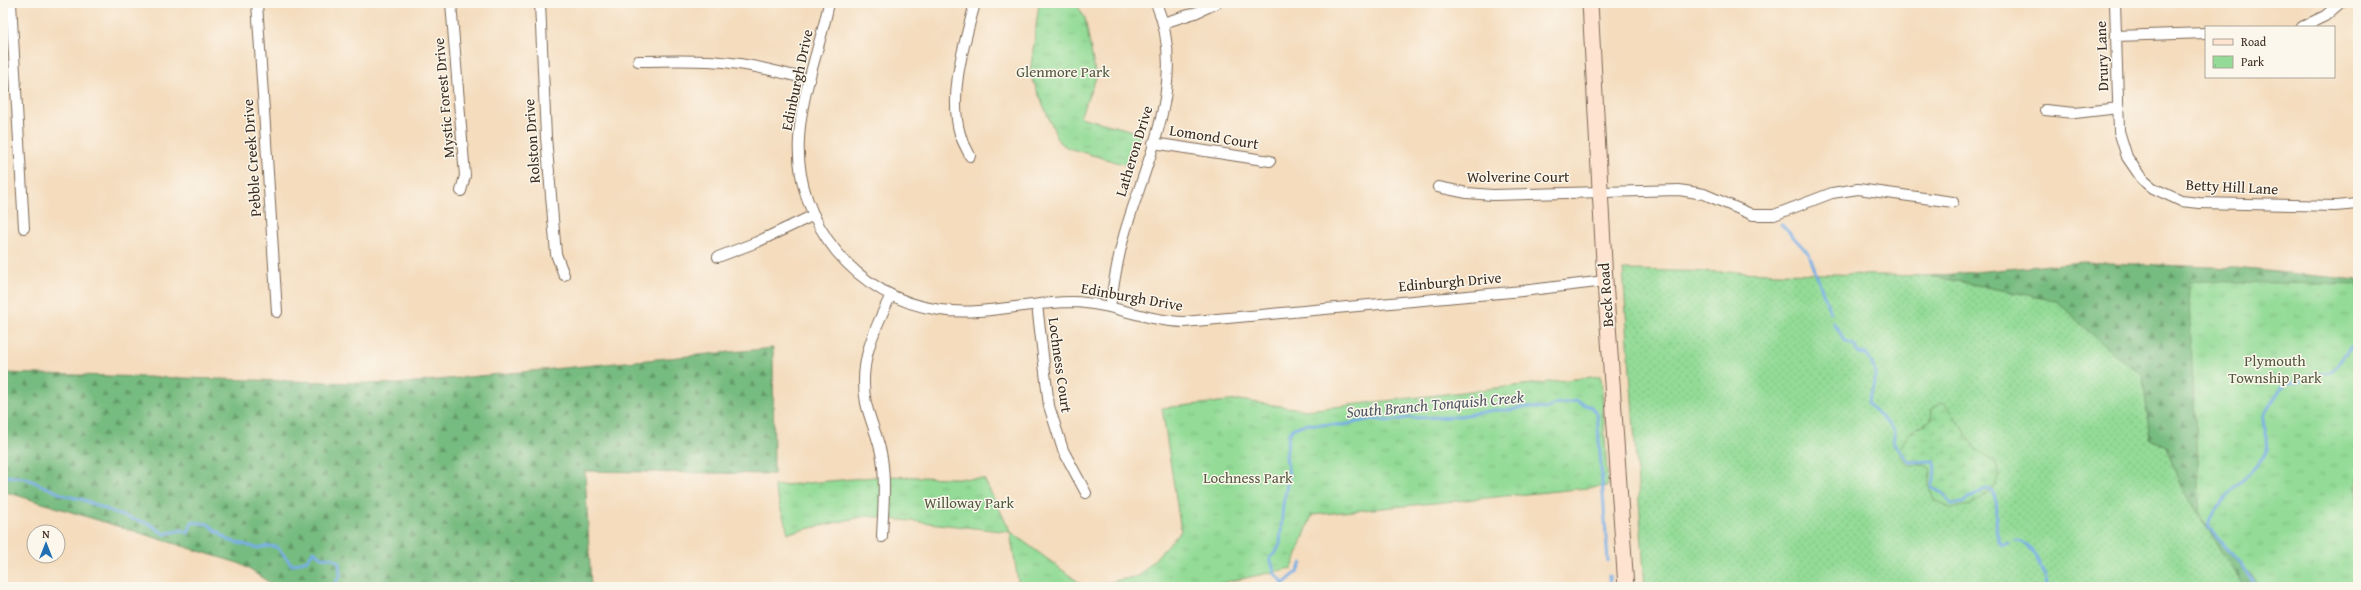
<svg xmlns="http://www.w3.org/2000/svg" width="2361" height="590" font-family="'Gentium Book Plus',serif">
	<style>
		.grass { fill: url(#grass-dots); stroke: #67825a }
		.forest { fill: url(#forest-firs); stroke: #58724e }
		.wetland { fill: url(#wetland-marsh); stroke: #67825a }
		.park { fill: url(#park-tufts); stroke: #67825a }
		.lines { fill: none; stroke-linecap: round; stroke-linejoin: round }
		.stream { stroke: #76ade5; stroke-width: 3 }
		.minor-casing { stroke: #7c6856; stroke-width: 12 }
		.secondary-casing { stroke: #7c6856; stroke-width: 17 }
		.minor { stroke: #fff; stroke-width: 10 }
		.secondary { stroke: #fee3d1; stroke-width: 15 }
		.labels { text-anchor: middle; stroke-width: 3; stroke-linejoin: round; paint-order: stroke }
		.street-label { font-size: 15px; fill: #3b2a1e; stroke: #fbf7ec }
		.park-label { font-size: 15px; fill: #51563c; stroke: #fbf7ec }
		.water-label { font-size: 16px; font-style: italic; fill: #505864; stroke: #fbf7ec }
	</style>
	<defs>
		<pattern id="grass-dots" width="8" height="8" patternUnits="userSpaceOnUse"><rect width="8" height="8" fill="#93db96"/><path d="M2 2h.1M6 6h.1" fill="none" stroke="#80bc81" stroke-width="1.8" stroke-linecap="round"/></pattern>
		<pattern id="forest-firs" width="22" height="20" patternUnits="userSpaceOnUse"><rect width="22" height="20" fill="#76bb7f"/><path d="M5 1l3.5 6h-7zM16 11l3.5 6h-7z" fill="#629867"/></pattern>
		<pattern id="wetland-marsh" width="20" height="14" patternUnits="userSpaceOnUse"><rect width="20" height="14" fill="#93db96"/><path d="M1 5h8M5 5V1M11 12h8M15 12V8" fill="none" stroke="#80bc81"/></pattern>
		<pattern id="park-tufts" width="24" height="20" patternUnits="userSpaceOnUse"><rect width="24" height="20" fill="#93db96"/><path d="M3 7l-1-3M5 7V3M7 7l1-3M15 17l-1-3M17 17v-4M19 17l1-3" fill="none" stroke="#80bc81"/></pattern>
	</defs>
	<rect width="100%" height="100%" fill="#fbf7ec"/>
	<filter id="ink" filterUnits="userSpaceOnUse"><feTurbulence type="fractalNoise" baseFrequency=".025" numOctaves="2"/><feDisplacementMap in="SourceGraphic" scale="8" xChannelSelector="R" yChannelSelector="G"/><feConvolveMatrix kernelMatrix="1 2 1 2 8 2 1 2 1" color-interpolation-filters="sRGB"/></filter>
	<filter id="wash" filterUnits="userSpaceOnUse"><feTurbulence type="fractalNoise" baseFrequency=".012" numOctaves="4" result="noise"/><feDisplacementMap in="SourceGraphic" scale="16" xChannelSelector="R" yChannelSelector="G"/><feGaussianBlur stdDeviation="0.9" result="paint"/><feColorMatrix in="noise" values="0 0 0 0 0 0 0 0 0 0 0 0 0 0 0 0 0 1.4 0 .05"/><feComposite in="paint" operator="in"/></filter>
	<g filter="url(#wash)">
		<rect width="100%" height="100%" fill="#f4dcbd"/>
		<!-- grass -->
		<path class="grass" d="M1623 270 2188 281 2261 587H1645Z"/>
		<!-- forest -->
		<path class="forest" d="M2083 262 2236 268 2358 280V587H2245L2181 488 2166 446 2150 439 2143 376 2098 341 2057 301 1931 276Z
			M773 348 774 474 585 471 591 587H276L241 564 3 491V373L395 384Z"/>
		<!-- wetland -->
		<path class="wetland" d="M1942 403 1947 406 1978 452 1995 461 2000 476 1996 486 1971 505 1951 508 1936 501 1928 484 1931 469 1925 465H1908L1900 456C1901 435 1914 430 1931 420L1932 409Z"/>
		<!-- park -->
		<path class="park" d="M1039 3H1076L1085 18 1096 78 1080 117 1141 133 1130 166 1068 148 1059 142 1030 74Z
			M2188 281 2358 285V587H2261L2200 518Z
			M1601 376 1608 486 1312 515 1292 568 1203 587H1019L1010 532 866 516 788 533 774 486 885 476 984 479 1011 532 1085 587 1139 576 1181 531 1162 408 1239 400 1307 410Z"/>
		<g class="lines">
			<!-- stream -->
			<path class="stream" d="M1781 224 1809 254 1830 312
				M1833 322 1846 342 1854 345 1858 353 1866 354C1874 365 1877 373 1874 387 1873 393 1867 395 1868 404L1895 431 1893 442 1909 462 1934 461 1936 467 1931 487 1942 493 1952 504 1962 503 1985 489 1991 490C2004 507 1989 530 2002 545L2008 544
				M3 476 25 478 66 496 81 499 120 515 150 524 164 534 182 530 188 533 192 522 208 524 228 540 257 548 268 546 277 547 292 565 307 560 314 551 321 557 332 558 339 562 340 576 333 587
				M2014 541C2019 541 2023 541 2026 544 2033 549 2047 577 2047 585
				M1609 576 1610 587
				M1284 583 1275 574 1270 558 1276 552 1280 544 1283 504 1289 475 1286 456 1289 434 1294 428 1306 424 1343 425 1372 419 1391 421 1407 418 1455 417 1494 410H1512L1523 407 1547 409 1555 404 1576 401 1591 407 1597 414 1608 561
				M1280 587 1297 572 1302 563
				M2256 587 2239 561 2209 529C2202 510 2261 470 2267 449 2270 437 2262 427 2263 416L2281 388 2287 383 2299 382 2315 374 2331 372 2358 339"/>
		</g>
	</g>
	<g filter="url(#ink)">
		<g class="lines">
			<defs>
				<path id="minor" d="M11 3 24 228
					M257 3 277 312
					M451 3 465 176 461 191
					M540 3 546 137 556 254 564 275
					M829 3C820 48 801 93 799 139 794 222 857 299 940 310 984 316 1028 302 1072 302 1111 303 1146 321 1184 322L1522 291 1605 281
					M2115 3 2119 131 2127 157 2142 179 2153 188 2181 201 2199 203 2335 206 2358 204
					M1163 23 1195 13 1217 3
					M2302 27 2325 16 2340 3
					M2116 36 2206 33
					M638 61C669 61 701 59 731 63 758 66 784 73 810 80
					M2045 110 2075 113 2119 108
					M1153 143 1270 161
					M970 156C967 149 962 141 960 134 948 93 965 42 975 3
					M1438 187 1467 193 1493 195 1679 190 1704 194 1753 215H1774L1832 193 1858 189 1953 202
					M718 257 757 242 814 215
					M1037 305 1049 406 1063 450 1086 493
					M1110 307C1114 281 1118 254 1126 229 1148 156 1188 79 1156 3
					M882 537C883 511 886 484 882 458 879 439 870 421 866 403 858 363 874 330 891 295"/>
				<path id="secondary" d="M1590 3 1605 281 1626 587"/>
			</defs>
			<!-- minor casing -->
			<use href="#minor" class="minor-casing"/>
			<!-- secondary casing -->
			<use href="#secondary" class="secondary-casing"/>
			<!-- minor -->
			<use href="#minor" class="minor"/>
			<!-- secondary -->
			<use href="#secondary" class="secondary"/>
		</g>
	</g>
	<g class="labels">
		<!-- street labels -->
		<g class="street-label">
			<text transform="translate(2102 56) rotate(-92)" y="5">Drury Lane</text>
			<text transform="translate(797 80) rotate(-78)" y="5">Edinburgh Drive</text>
			<text transform="translate(444 98) rotate(-95)" y="5">Mystic Forest Drive</text>
			<text transform="translate(1214 137) rotate(9)" y="5">Lomond Court</text>
			<text transform="translate(532 141) rotate(-94)" y="5">Rolston Drive</text>
			<text transform="translate(1134 151) rotate(-73)" y="5">Latheron Drive</text>
			<text transform="translate(252 158) rotate(-94)" y="5">Pebble Creek Drive</text>
			<text x="1518" y="182">Wolverine Court</text>
			<text transform="translate(2232 187) rotate(3)" y="5">Betty Hill Lane</text>
			<text transform="translate(1450 282) rotate(-5)" y="5">Edinburgh Drive</text>
			<text transform="translate(1606 295) rotate(-94)" y="5">Beck Road</text>
			<text transform="translate(1132 297) rotate(10)" y="5">Edinburgh Drive</text>
			<text transform="translate(1060 365) rotate(82)" y="5">Lochness Court</text>
		</g>
		<!-- park labels -->
		<g class="park-label">
			<text x="1063" y="77">Glenmore Park</text>
			<text x="2275" y="366">Plymouth<tspan x="2275" dy="17">Township Park</tspan></text>
			<text x="1248" y="483">Lochness Park</text>
			<text x="969" y="508">Willoway Park</text>
		</g>
		<!-- water labels -->
		<g class="water-label">
			<text transform="translate(1435 404) rotate(-5)" y="6">South Branch Tonquish Creek</text>
		</g>
	</g>
	<!-- margin -->
	<rect width="2361" height="590" fill="none" stroke="#fbf7ec" stroke-width="16"/>
	<!-- legend -->
	<rect x="2205" y="26" width="130" height="52" fill="#fbf7ec" stroke="#aea59a"/>
	<rect x="2213" y="39" width="20" height="6" fill="#fee3d1" stroke="#aea59a"/>
	<text x="2241" y="46" font-size="12" fill="#3b2a1e">Road</text>
	<rect x="2213" y="56" width="20" height="12" fill="url(#park-tufts)" stroke="#aea59a"/>
	<text x="2241" y="66" font-size="12" fill="#3b2a1e">Park</text>
	<!-- north arrow -->
	<g transform="translate(46 544)"><circle r="19" fill="#fbf7ec" stroke="#aea59a"/>
	<path d="M0-3L7 15L0 10L-7 15Z" fill="#1f6fb2"/>
	<text y="-6" font-size="11" font-weight="bold" text-anchor="middle" fill="#3b2a1e">N</text>
	</g>
</svg>
